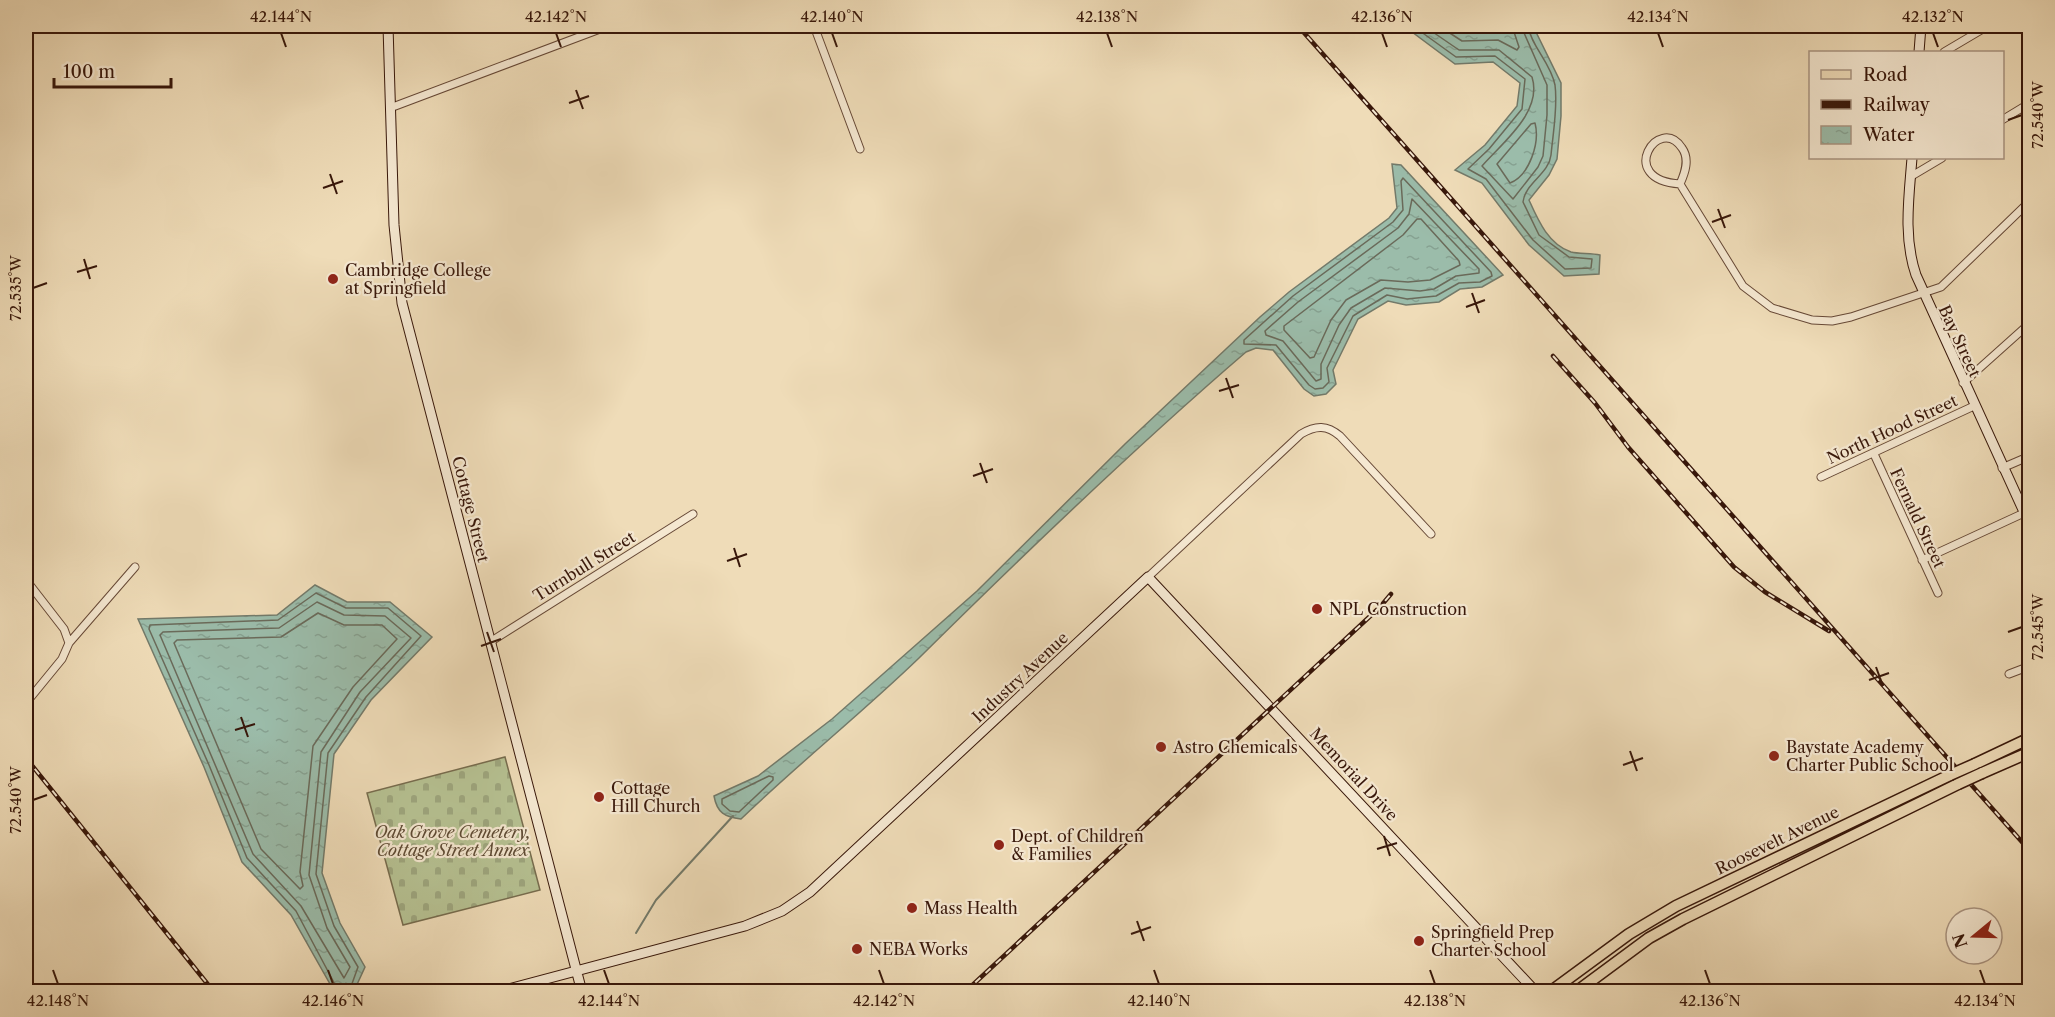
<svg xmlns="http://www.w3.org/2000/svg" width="2055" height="1017" font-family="'Libre Caslon Text',serif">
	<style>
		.cemetery { fill: url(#cemetery-stones); stroke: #776c4e; stroke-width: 1.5 }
		.water { fill: url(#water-ripples); stroke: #737a6a; stroke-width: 1.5 }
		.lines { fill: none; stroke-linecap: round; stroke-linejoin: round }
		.shore { stroke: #6a6a5a; stroke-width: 1.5 }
		.stream { stroke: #737a6a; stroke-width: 2 }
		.street-casing { stroke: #664836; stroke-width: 9 }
		.secondary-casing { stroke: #38170a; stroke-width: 11 }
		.primary-casing { stroke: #38170a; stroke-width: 13 }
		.street { stroke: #f5e8d1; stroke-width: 7 }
		.secondary { stroke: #f5e8d1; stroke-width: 9 }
		.primary { stroke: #efdcb8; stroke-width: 10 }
		.rail-casing { stroke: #38170a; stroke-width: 4.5 }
		.rail { stroke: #f5e8d1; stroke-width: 2; stroke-dasharray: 7; stroke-linecap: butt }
		.primary-bridge-casing { stroke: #38170a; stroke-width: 13; stroke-linecap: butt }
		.primary-bridge { stroke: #efdcb8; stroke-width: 10 }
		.ticks { fill: none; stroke: #38170a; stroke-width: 2 }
		.poi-dot { fill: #8f2418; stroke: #f5e8d1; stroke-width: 2 }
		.labels { text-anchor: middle; stroke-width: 4.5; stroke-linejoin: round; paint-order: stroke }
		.poi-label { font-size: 16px; fill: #38170a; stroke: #f5e8d1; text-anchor: start }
		.street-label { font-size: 16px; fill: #38170a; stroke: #f5e8d1 }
		.park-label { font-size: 16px; font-style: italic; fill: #5e4a33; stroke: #f5e8d1 }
		.neatline { fill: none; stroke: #38170a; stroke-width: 2 }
		.ticks-label { font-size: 15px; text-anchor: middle; fill: #38170a }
	</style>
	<defs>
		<pattern id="cemetery-stones" width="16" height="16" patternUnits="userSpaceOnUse" patternTransform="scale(1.5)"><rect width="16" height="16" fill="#b6c192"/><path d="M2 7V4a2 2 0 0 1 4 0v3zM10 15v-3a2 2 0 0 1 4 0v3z" fill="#9da57d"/></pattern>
		<pattern id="water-ripples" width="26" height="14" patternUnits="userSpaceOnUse" patternTransform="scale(1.5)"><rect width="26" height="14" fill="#9bbcaa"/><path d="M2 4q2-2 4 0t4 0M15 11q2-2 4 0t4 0" fill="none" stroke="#86a191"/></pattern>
	</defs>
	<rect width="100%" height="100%" fill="#efdcb8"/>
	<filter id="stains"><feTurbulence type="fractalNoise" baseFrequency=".00333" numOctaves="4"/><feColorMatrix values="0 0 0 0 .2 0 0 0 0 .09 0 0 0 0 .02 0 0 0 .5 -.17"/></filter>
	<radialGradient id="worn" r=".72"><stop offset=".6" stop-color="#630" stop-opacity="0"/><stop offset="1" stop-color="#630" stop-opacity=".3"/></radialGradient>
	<!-- cemetery -->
	<path class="cemetery" d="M505 757 540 890 403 925 367 793Z"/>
	<!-- water -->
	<path class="water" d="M1404 26H1533L1561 83V116L1557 159 1549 175 1529 200C1538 220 1548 244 1571 252 1579 254 1591 253 1600 255L1599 274 1564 276 1529 245 1482 183 1455 170 1485 145 1517 106 1520 83 1493 62 1455 64Z
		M1392 164 1401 165 1503 275 1482 287 1460 289 1439 302 1406 305 1388 301 1358 319 1333 370 1336 384 1326 394 1314 396 1304 389 1273 350 1256 348 1246 352C1133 449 1025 553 919 658 861 714 799 763 741 819 725 817 717 813 714 796L758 776 832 719 977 591 1125 444 1260 317 1289 292 1389 218 1397 208Z
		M315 585 347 602H390L432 637 371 700 334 754 322 873 340 923 365 967 354 991H334L291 915 242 862 204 767 138 619 277 615Z"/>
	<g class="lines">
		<!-- shore -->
		<path class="shore" d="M1413 26 1456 57 1495 56 1525 79 1522 109 1489 149 1468 169 1486 179 1533 240 1565 269 1591 268 1592 259 1569 257 1539 235 1523 202C1525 183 1549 174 1551 155 1553 133 1558 107 1555 85 1551 63 1531 46 1528 26
			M1424 26 1459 50H1499L1532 77C1543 112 1502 143 1482 166L1513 199 1538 167 1543 156 1547 115V85L1521 26
			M1439 26 1462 41 1498 40 1517 50 1519 47 1512 26
			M1535 123C1540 142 1530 175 1510 183L1497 164 1531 124Z
			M1403 178 1491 272 1492 276 1480 282 1459 283 1436 296 1407 299 1387 295 1353 316 1327 368 1329 382 1323 388 1315 389 1309 385 1276 345 1244 344V340L1293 296 1393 222 1403 210 1401 181Z
			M1412 199 1479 269V273L1456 276 1434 289 1420 291 1385 288 1351 308 1339 325 1321 364V379L1316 381 1283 341 1266 335 1265 331 1298 302 1398 228 1409 214Z
			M1417 219H1421L1459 261 1460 265 1430 280 1408 282 1381 280 1346 300 1331 320 1314 357 1310 358 1284 330V326L1403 235Z
			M317 602 344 615 385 616 411 638 360 692 321 752 309 875 327 928 350 967 344 978 301 906 253 854 160 635 163 632 279 628Z
			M318 613 344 625H382L397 639 353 687 313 746 300 872 303 886 300 889 261 849 174 643 177 640 281 637Z
			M769 776 773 777V780L739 812 730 811 722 804V799Z
			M339 992 296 911 247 858 209 765 149 629 150 625 278 620 316 593 346 608H388L421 636 366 697 328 753 316 874 334 926 358 967 349 992"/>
		<!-- stream -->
		<path class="stream" d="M636 933 656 900 733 816"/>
		<defs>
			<path id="street" d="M814 26 860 149
				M1944 52 1988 26
				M390 108 608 26
				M2002 120 2030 103
				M1910 177 1942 158
				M1680 184C1685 173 1690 159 1682 148 1659 113 1615 180 1680 184L1743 286 1772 308 1812 320 1832 321 1851 317 1941 287 2030 201
				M1963 383 2030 323
				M1874 454 1938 593
				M2002 468 2030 456
				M1821 477 1974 406
				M1922 560 2024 513
				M1148 577 1301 434C1316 425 1327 425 1340 436L1431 534
				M26 580 64 629 69 643
				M490 642 693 514
				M2009 674 2030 666
				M26 703 62 659 69 643 135 567"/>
			<path id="secondary" d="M388 26 394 225 402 303 582 992
				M1919 52 1921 26
				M1912 158C1909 197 1903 237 1916 275L2030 525
				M497 992 745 926 782 911 810 892 1148 577 1536 992"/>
			<path id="primary" d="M1975 764 2030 738
				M1982 773 2030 752
				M26 984 34 992
				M1550 992 1629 934 1676 906 1950 775
				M1576 992 1649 938 1683 919 1958 784"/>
		</defs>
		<!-- street casing -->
		<use href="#street" class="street-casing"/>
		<!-- secondary casing -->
		<use href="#secondary" class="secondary-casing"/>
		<!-- primary casing -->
		<use href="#primary" class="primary-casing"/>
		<!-- street -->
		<use href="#street" class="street"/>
		<!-- secondary -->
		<use href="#secondary" class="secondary"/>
		<!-- primary -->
		<use href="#primary" class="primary"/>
		<defs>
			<path id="rail" d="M1298 26 2030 851
				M1553 356 1595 403 1628 447 1734 567 1765 592 1829 631
				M26 758 214 992
				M965 992 1380 607 1391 594"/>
		</defs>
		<!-- rail casing -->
		<use href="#rail" class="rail-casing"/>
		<!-- rail -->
		<use href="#rail" class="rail"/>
		<defs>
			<path id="primary-bridge" d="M1950 775 1975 764
				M1958 784 1982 773"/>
		</defs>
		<!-- primary-bridge casing -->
		<use href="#primary-bridge" class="primary-bridge-casing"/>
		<!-- primary-bridge -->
		<use href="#primary-bridge" class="primary-bridge"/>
	</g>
	<!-- ticks -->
	<path class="ticks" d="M281 33 286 47M556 33 561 47M832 33 837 47M1107 33 1112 47M1382 33 1387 47M1658 33 1663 47M1933 33 1938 47M576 90 583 109M569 103 589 96M2008 120 2022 115M330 174 337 194M323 188 343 181M1718 209 1725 228M1712 222 1731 215M84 259 90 279M77 272 97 266M33 288 47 283M1472 293 1479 313M1466 307 1485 300M1226 378 1233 398M1219 391 1239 385M980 463 987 483M973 476 993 469M734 548 740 567M727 561 747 554M487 632 494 652M2008 632 2022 627M481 646 501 639M1876 667 1883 686M1869 680 1889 673M241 717 248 737M235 730 255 724M1630 751 1637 771M1623 765 1643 758M33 800 47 795M1384 836 1390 856M1377 849 1397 843M1137 921 1144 941M1131 934 1151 927M53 970 58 984M328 970 333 984M604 970 609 984M879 970 884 984M1154 970 1159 984M1430 970 1435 984M1705 970 1710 984M1980 970 1985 984"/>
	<!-- markers -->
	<g class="poi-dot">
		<circle cx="333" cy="279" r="6"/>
		<circle cx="1317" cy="609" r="6"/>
		<circle cx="1161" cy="747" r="6"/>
		<circle cx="1774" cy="756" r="6"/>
		<circle cx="599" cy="797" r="6"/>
		<circle cx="999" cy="845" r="6"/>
		<circle cx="912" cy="908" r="6"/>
		<circle cx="1419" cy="941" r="6"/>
		<circle cx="857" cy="949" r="6"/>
	</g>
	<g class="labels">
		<!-- poi labels -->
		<g class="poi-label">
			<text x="345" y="276">Cambridge College<tspan x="345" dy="18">at Springfield</tspan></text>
			<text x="1329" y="615">NPL Construction</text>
			<text x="1173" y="753">Astro Chemicals</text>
			<text x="1786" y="753">Baystate Academy<tspan x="1786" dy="18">Charter Public School</tspan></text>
			<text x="611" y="794">Cottage<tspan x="611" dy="18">Hill Church</tspan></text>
			<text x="1011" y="842">Dept. of Children<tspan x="1011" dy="18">&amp; Families</tspan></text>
			<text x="924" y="914">Mass Health</text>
			<text x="1431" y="938">Springfield Prep<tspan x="1431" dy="18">Charter School</tspan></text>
			<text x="869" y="955">NEBA Works</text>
		</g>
		<!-- street labels -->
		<g class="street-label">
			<text transform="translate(1960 341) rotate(65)" y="6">Bay Street</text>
			<text transform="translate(1892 429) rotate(-25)" y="6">North Hood Street</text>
			<text transform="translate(471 509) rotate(76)" y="6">Cottage Street</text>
			<text transform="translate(1918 518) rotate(65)" y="6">Fernald Street</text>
			<text transform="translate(584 566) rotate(-32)" y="6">Turnbull Street</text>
			<text transform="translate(1020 677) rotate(-43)" y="6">Industry Avenue</text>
			<text transform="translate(1354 774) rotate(47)" y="6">Memorial Drive</text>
			<text transform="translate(1777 840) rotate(-26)" y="6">Roosevelt Avenue</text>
		</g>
		<!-- park labels -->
		<g class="park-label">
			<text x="453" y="838">Oak Grove Cemetery,<tspan x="453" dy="18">Cottage Street Annex</tspan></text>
		</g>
	</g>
	<!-- margin -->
	<rect width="2055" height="1017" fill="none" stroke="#efdcb8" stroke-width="66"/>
	<!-- legend -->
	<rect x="1809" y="51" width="195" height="108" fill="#f5e8d1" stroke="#a99481" stroke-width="1.5"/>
	<rect x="1821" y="70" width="30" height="9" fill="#efdcb8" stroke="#a99481" stroke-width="1.5"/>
	<text x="1863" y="81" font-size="18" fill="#38170a">Road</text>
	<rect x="1821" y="100" width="30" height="9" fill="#38170a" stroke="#a99481" stroke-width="1.5"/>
	<text x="1863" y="111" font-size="18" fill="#38170a">Railway</text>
	<rect x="1821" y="126" width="30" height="18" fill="url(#water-ripples)" stroke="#a99481" stroke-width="1.5"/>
	<text x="1863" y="141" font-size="18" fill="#38170a">Water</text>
	<!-- north arrow -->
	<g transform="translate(1974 936) rotate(251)"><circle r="28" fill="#f5e8d1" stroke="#a99481" stroke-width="1.5"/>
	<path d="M0-4.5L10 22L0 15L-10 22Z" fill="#8f2418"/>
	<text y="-9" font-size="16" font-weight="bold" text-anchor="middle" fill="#38170a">N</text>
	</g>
	<!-- scale -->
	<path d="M54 78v9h117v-9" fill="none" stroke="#38170a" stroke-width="3"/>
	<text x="63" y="78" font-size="18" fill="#38170a" stroke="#f5e8d1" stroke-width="4.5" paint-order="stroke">100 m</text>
	<rect x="33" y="33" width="1989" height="951" class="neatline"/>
	<g class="ticks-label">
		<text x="281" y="22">42.144°N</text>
		<text x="556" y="22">42.142°N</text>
		<text x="832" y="22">42.140°N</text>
		<text x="1107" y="22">42.138°N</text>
		<text x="1382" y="22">42.136°N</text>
		<text x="1658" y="22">42.134°N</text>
		<text x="1933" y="22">42.132°N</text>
		<text transform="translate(2038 115) rotate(-90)" y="5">72.540°W</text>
		<text transform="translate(16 288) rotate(-90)" y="5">72.535°W</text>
		<text transform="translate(2038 627) rotate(-90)" y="5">72.545°W</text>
		<text transform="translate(16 800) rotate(-90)" y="5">72.540°W</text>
		<text x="58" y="1006">42.148°N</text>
		<text x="333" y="1006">42.146°N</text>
		<text x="609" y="1006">42.144°N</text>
		<text x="884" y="1006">42.142°N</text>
		<text x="1159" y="1006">42.140°N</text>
		<text x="1435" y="1006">42.138°N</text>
		<text x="1710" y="1006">42.136°N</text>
		<text x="1985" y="1006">42.134°N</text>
	</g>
	<rect width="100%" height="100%" filter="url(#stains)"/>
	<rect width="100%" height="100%" fill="url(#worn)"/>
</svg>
